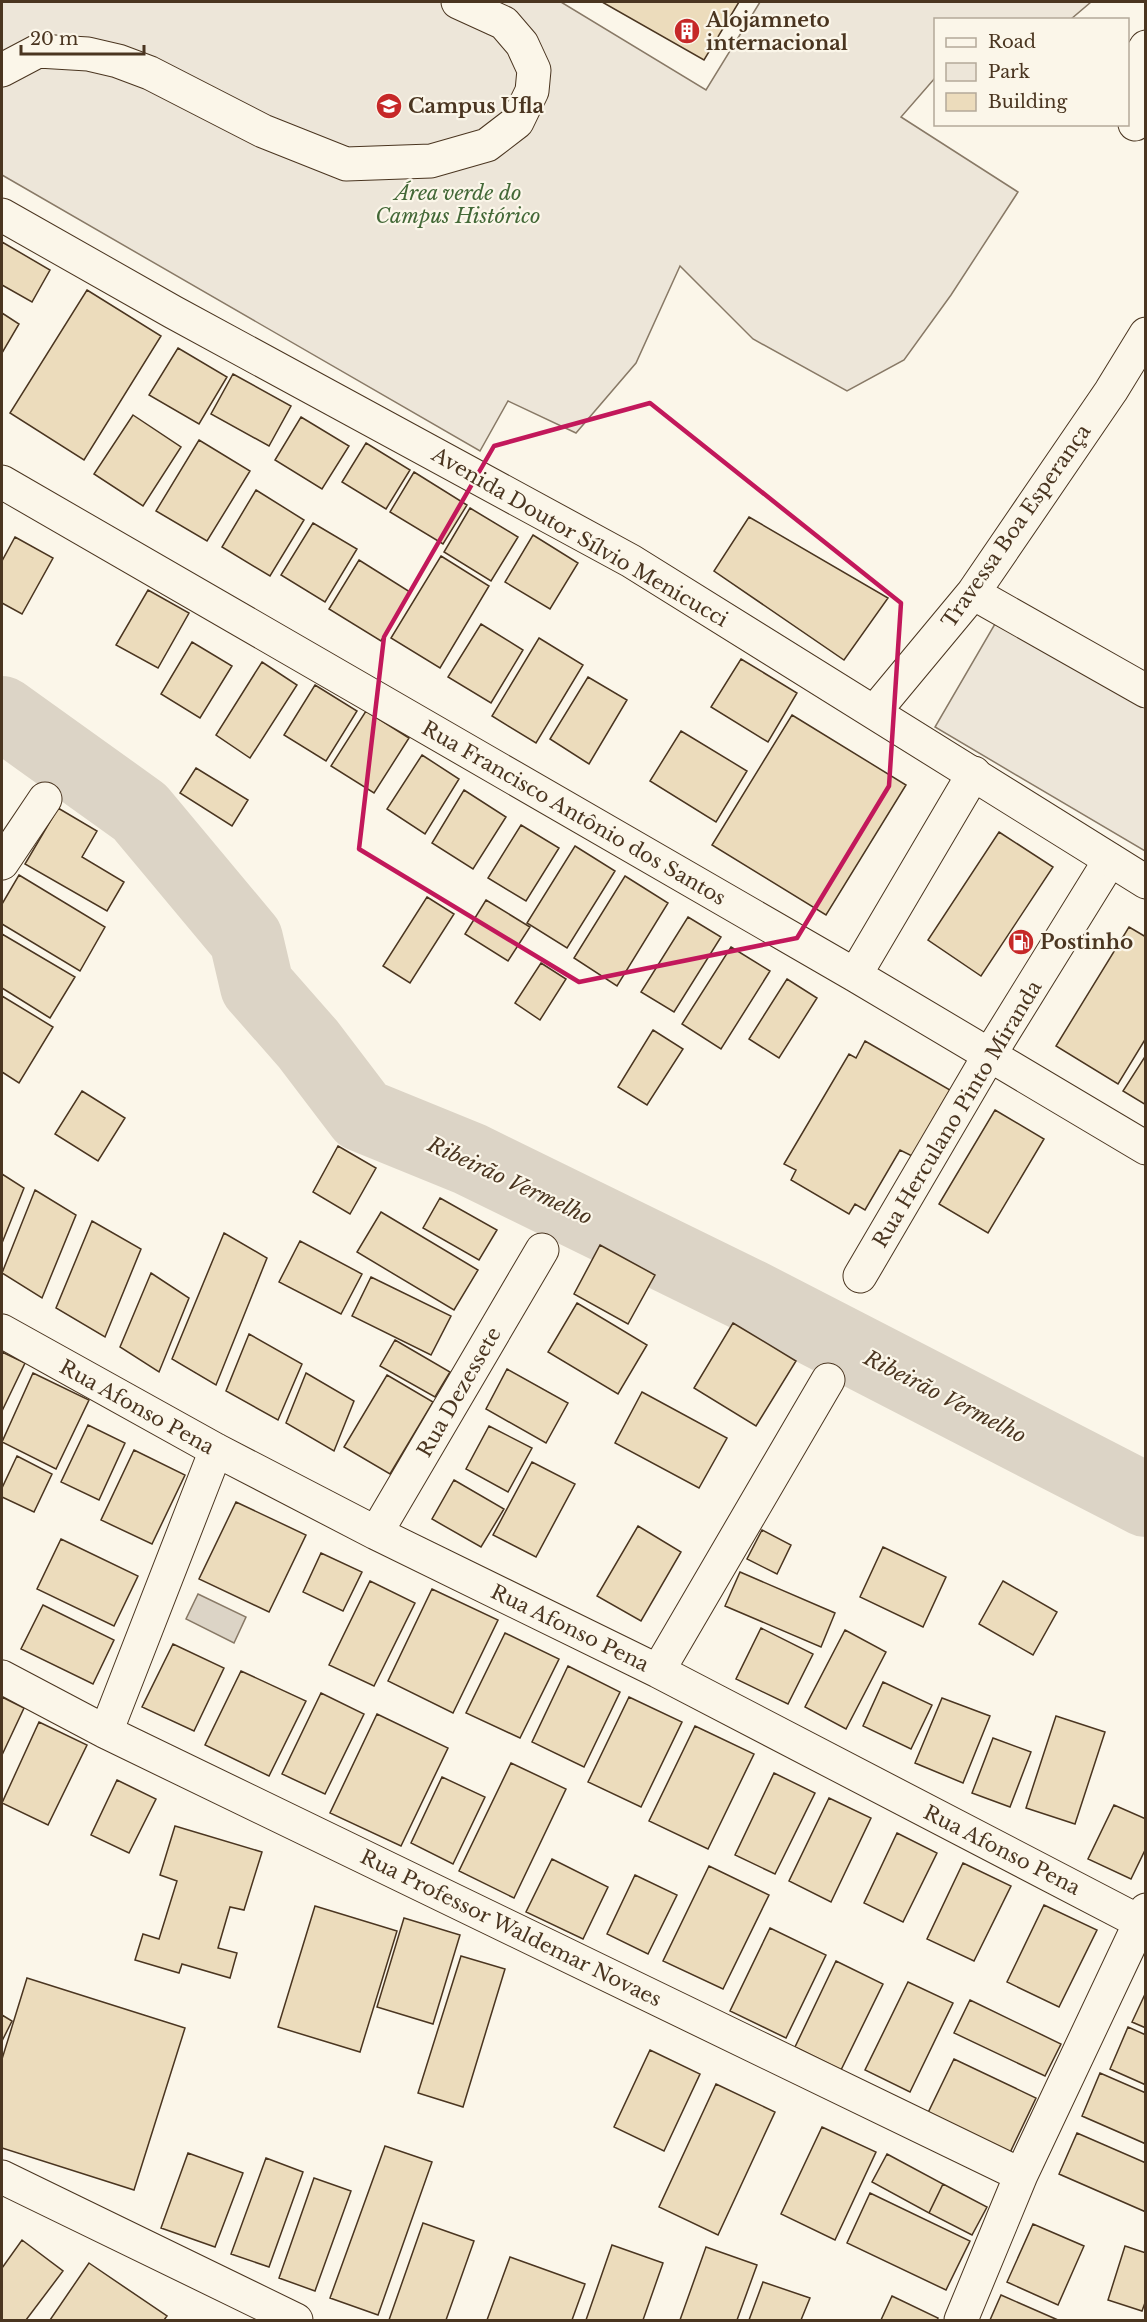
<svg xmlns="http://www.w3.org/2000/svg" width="1147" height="2322" font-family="'Libre Baskerville',serif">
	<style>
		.green { fill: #ede6d9; stroke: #887966; stroke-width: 1.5 }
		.water { fill: #dcd4c6; stroke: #887966; stroke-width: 1.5 }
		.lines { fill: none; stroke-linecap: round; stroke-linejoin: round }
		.river { stroke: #dcd4c6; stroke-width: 74 }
		.building { fill: #ecdcbc; stroke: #4a3520; stroke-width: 1.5 }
		.street-casing { stroke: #4a3520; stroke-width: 35 }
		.secondary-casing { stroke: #4a3520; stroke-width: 35 }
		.street { stroke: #fbf6e9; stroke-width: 33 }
		.secondary { stroke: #fbf6e9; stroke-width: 33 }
		.marked { fill: none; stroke: #c2185b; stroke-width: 4.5; stroke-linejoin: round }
		.labels { text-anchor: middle; stroke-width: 4.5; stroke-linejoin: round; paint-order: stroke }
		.poi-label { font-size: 20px; font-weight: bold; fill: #4a3520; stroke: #fbf6e9; text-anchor: start }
		.park-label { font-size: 20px; font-style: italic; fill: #436837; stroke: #fbf6e9 }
		.street-label { font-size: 20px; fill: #4a3520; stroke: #fbf6e9 }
		.water-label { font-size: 21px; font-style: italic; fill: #4a3520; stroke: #fbf6e9 }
	</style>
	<rect width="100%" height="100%" fill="#fbf6e9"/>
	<!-- green -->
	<path class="green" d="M2 2H561L706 90 760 2H1091L1071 19 936 20 935 78 901 117 1018 192 951 295 904 360 847 391 753 339 680 266 636 363 576 433 508 401 480 451 2 175Z
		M999 617 1145 700V851L935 727Z"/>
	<!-- water -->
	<path class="water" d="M198 1594 246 1617 234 1643 186 1619Z"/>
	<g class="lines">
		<!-- river -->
		<path class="river" d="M2 713 140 812 246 939 257 986 308 1044 362 1115 470 1159 750 1296 1146 1500"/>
	</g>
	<!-- building -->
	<path class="building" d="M602 2H739L704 60Z
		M2 242 50 270 32 302 2 285Z
		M87 290 161 336 84 460 10 413Z
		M2 313 19 324 2 353Z
		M178 348 227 377 199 424 149 395Z
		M233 374 291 406 269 446 211 414Z
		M133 415 181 447 143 506 94 474Z
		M301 417 349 446 322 489 275 460Z
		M199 440 250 471 207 541 156 511Z
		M366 443 410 470 386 509 342 482Z
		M414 472 467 505 443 544 390 512Z
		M256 490 304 520 270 576 222 547Z
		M470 508 518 537 491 581 444 552Z
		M749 517 888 598 844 660 714 571Z
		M313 523 357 549 325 602 281 575Z
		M533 535 578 563 550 609 505 582Z
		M15 537 53 558 22 614 2 603V561Z
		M441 556 489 586 440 668 391 638Z
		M359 560 410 592 381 641 329 609Z
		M148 590 189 613 158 668 116 645Z
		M481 624 523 650 491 703 448 677Z
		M539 638 583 665 536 743 492 716Z
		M192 642 232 666 200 718 161 694Z
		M741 659 797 693 768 742 711 707Z
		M262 662 297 685 250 758 216 735Z
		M588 677 627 700 589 764 550 739Z
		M315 685 357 711 326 761 284 735Z
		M366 711 409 738 374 793 331 766Z
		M792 715 906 785 826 915 712 845Z
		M681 731 747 771 716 822 650 781Z
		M422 755 459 779 425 834 387 809Z
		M196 768 248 800 232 826 180 793Z
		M464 790 506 817 473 869 432 843Z
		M58 808 97 831 82 857 124 882 107 911 25 864Z
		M521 825 559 848 526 901 488 878Z
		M999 832 1053 867 981 976 928 940Z
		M575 846 615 871 567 948 527 923Z
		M19 875 105 927 80 971 2 924V904Z
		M625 876 668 903 617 986 574 958Z
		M427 897 454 914 410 983 383 966Z
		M486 900 530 927 508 961 465 934Z
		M688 917 721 937 674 1012 641 992Z
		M1129 927 1146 937V1038L1118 1084 1056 1046Z
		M2 934 75 977 50 1018 2 988Z
		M731 947 770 971 721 1049 682 1024Z
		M541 963 566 979 540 1020 515 1003Z
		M787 979 817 998 779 1058 749 1039Z
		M2 996 53 1027 19 1083 2 1072Z
		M653 1030 683 1049 647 1105 618 1087Z
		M865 1041 950 1090 912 1156 900 1150 865 1210 855 1204 849 1214 791 1180 796 1170 784 1164 849 1054 856 1058Z
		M1146 1055V1105L1123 1091Z
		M82 1091 125 1118 98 1161 55 1134Z
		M995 1110 1044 1139 988 1233 939 1204Z
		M338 1146 376 1168 350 1214 313 1192Z
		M2 1174 24 1188 2 1243Z
		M35 1190 76 1215 42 1298 2 1273Z
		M440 1198 497 1230 479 1260 423 1228Z
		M381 1212 478 1270 454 1310 357 1252Z
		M92 1221 141 1249 105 1337 56 1308Z
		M224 1233 267 1258 216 1385 172 1359Z
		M300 1241 362 1274 341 1314 279 1282Z
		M600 1245 655 1275 628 1324 574 1294Z
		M151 1273 189 1298 159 1372 120 1347Z
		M371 1277 451 1316 431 1355 352 1316Z
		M577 1303 647 1345 618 1394 548 1352Z
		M733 1323 796 1361 756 1426 694 1388Z
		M249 1334 302 1364 278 1420 226 1391Z
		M395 1340 450 1372 435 1397 380 1366Z
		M2 1352 25 1363 2 1411Z
		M507 1369 568 1403 546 1443 486 1409Z
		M33 1373 89 1400 56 1469 2 1442Z
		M306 1373 354 1401 334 1451 286 1423Z
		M387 1375 433 1402 390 1474 344 1447Z
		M642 1392 727 1438 699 1488 615 1443Z
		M88 1425 125 1443 99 1500 61 1482Z
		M489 1426 532 1448 508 1492 466 1469Z
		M134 1450 185 1475 152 1544 101 1520Z
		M17 1456 52 1474 34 1512 2 1497V1488Z
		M532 1462 575 1484 536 1557 493 1535Z
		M454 1480 504 1509 481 1547 432 1519Z
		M236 1502 306 1535 269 1612 199 1579Z
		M638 1526 681 1552 641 1621 597 1596Z
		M762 1530 791 1545 777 1574 747 1559Z
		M61 1539 138 1576 114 1626 37 1589Z
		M883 1547 946 1577 923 1627 860 1597Z
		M321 1553 362 1572 343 1611 303 1592Z
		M740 1572 835 1613 821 1647 725 1606Z
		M370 1581 415 1603 374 1686 329 1665Z
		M1003 1581 1057 1612 1033 1655 979 1624Z
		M432 1589 498 1620 453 1713 388 1681Z
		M43 1605 114 1640 93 1684 21 1649Z
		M761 1628 813 1654 788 1704 736 1679Z
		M845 1630 886 1652 846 1729 805 1707Z
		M505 1633 559 1659 520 1738 466 1713Z
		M173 1644 224 1668 194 1731 142 1707Z
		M568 1666 620 1692 584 1767 532 1742Z
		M241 1671 306 1701 269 1776 205 1745Z
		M883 1682 932 1705 911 1749 863 1726Z
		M321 1693 364 1714 325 1794 282 1774Z
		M2 1697 24 1708 2 1755Z
		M629 1697 682 1722 641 1807 588 1782Z
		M942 1698 990 1716 963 1783 915 1763Z
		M377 1714 448 1748 401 1846 330 1813Z
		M1056 1716 1105 1732 1075 1824 1026 1808Z
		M39 1722 87 1745 48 1825 2 1803Z
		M695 1726 754 1754 708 1849 649 1821Z
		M993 1738 1031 1752 1010 1807 972 1793Z
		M511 1763 566 1789 514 1898 459 1871Z
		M774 1773 815 1793 775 1874 735 1855Z
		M442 1777 485 1797 453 1864 411 1843Z
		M117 1780 156 1799 129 1853 91 1835Z
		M829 1798 871 1818 831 1902 789 1881Z
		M1114 1805 1146 1819V1848L1131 1879 1088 1859Z
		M175 1826 262 1852 244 1910 230 1907 218 1948 237 1953 230 1978 182 1964 179 1973 135 1960 143 1934 159 1939 177 1881 160 1875Z
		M897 1833 937 1853 903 1922 864 1903Z
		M552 1859 608 1887 583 1939 526 1912Z
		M963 1863 1011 1886 974 1961 927 1939Z
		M709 1866 769 1895 723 1989 663 1961Z
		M635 1875 677 1895 648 1954 607 1934Z
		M1044 1905 1097 1930 1059 2007 1007 1982Z
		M315 1906 397 1931 360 2052 278 2027Z
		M404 1918 460 1935 433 2024 377 2007Z
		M770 1928 826 1955 786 2038 730 2011Z
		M461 1956 505 1969 463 2107 418 2093Z
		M836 1961 883 1984 841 2070 795 2047Z
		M27 1978 185 2028 134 2190 2 2148V2059Z
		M908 1982 953 2003 910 2092 865 2070Z
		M1146 1992V2028L1132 2022Z
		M970 2000 1061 2044 1045 2076 954 2033Z
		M2 2015 12 2021 2 2041Z
		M1128 2027 1146 2035V2085L1110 2069Z
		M650 2050 700 2074 664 2151 614 2127Z
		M954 2059 1036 2098 1007 2159 925 2119Z
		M1100 2073 1146 2093V2144L1082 2116Z
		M716 2084 775 2112 718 2235 659 2207Z
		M822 2127 876 2152 835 2240 781 2214Z
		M1077 2133 1146 2163V2212L1059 2174Z
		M385 2146 432 2162 378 2315 330 2298Z
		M188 2153 243 2173 215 2247 161 2228Z
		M887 2154 943 2184 929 2213 872 2182Z
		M266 2158 303 2172 269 2267 231 2254Z
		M314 2178 351 2191 315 2291 279 2278Z
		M943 2184 987 2207 972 2235 929 2213Z
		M870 2193 970 2241 946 2290 847 2243Z
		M423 2223 474 2241 446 2320H389Z
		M1033 2224 1084 2246 1058 2305 1007 2282Z
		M22 2240 63 2271 26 2320H2V2268Z
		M612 2245 663 2263 643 2320H586Z
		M1125 2246 1146 2253V2300L1142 2311 1108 2300Z
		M706 2247 757 2265 737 2320H680Z
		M510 2257 585 2284 572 2320H487Z
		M89 2263 167 2316 164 2320H50Z
		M763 2282 810 2298 801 2320H749Z
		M1001 2295 1058 2320H990Z
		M892 2296 938 2318 937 2320H881Z"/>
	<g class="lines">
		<defs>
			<path id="street" d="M2 70 38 51 88 54 118 61 150 73 263 131 346 164 431 161 487 145 517 122 532 91 534 70 522 44 504 23 458 2
				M1135 124C1129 96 1128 72 1146 47
				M2 482 855 975 1146 1148
				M973 593 1146 691
				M875 711 973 593 1111 391 1146 334
				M2 863 45 799
				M855 975 974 773
				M860 1276 990 1054 1110 860
				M2 1331 216 1450 376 1533 658 1671 1140 1922
				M376 1533 542 1250
				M658 1671 828 1380
				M2 1677 106 1732 1021 2175
				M106 1732 216 1450
				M961 2320 1021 2175 1146 1910"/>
			<path id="secondary" d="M2 215 173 312 631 561 1146 882
				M2 2177 296 2320"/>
		</defs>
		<!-- street casing -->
		<use href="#street" class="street-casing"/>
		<!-- secondary casing -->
		<use href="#secondary" class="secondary-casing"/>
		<!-- street -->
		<use href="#street" class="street"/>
		<!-- secondary -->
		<use href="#secondary" class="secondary"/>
	</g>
	<!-- marked area -->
	<path class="marked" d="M650 403 901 603 889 786 797 938 579 982 359 849 384 637 494 446Z"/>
	<!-- icons -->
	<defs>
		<symbol id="building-disc" viewBox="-11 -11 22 22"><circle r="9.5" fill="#c62828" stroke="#fbf6e9"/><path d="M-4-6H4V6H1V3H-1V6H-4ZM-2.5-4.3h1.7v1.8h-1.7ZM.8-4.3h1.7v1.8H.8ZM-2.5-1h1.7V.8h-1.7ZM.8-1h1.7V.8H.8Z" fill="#fff"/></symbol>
		<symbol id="university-disc" viewBox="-11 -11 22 22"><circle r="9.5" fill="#c62828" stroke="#fbf6e9"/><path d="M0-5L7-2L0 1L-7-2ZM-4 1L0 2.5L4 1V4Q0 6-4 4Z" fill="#fff"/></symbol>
		<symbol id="fuel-disc" viewBox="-11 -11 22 22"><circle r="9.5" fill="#c62828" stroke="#fbf6e9"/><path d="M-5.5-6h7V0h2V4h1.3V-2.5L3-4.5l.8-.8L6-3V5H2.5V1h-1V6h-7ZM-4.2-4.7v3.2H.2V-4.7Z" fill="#fff"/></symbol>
	</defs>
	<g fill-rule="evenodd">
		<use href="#building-disc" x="672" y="16" width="30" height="30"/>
		<use href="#university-disc" x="374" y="91" width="30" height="30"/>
		<use href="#fuel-disc" x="1006" y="927" width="30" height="30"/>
	</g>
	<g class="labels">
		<!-- poi labels -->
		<g class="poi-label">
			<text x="706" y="27">Alojamneto<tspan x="706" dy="23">internacional</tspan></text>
			<text x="408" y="113">Campus Ufla</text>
			<text x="1040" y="949">Postinho</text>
		</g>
		<!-- park labels -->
		<g class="park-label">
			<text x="458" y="200">Área verde do<tspan x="458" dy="23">Campus Histórico</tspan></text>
		</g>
		<!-- street labels -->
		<g class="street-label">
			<text transform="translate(1016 526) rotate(-55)" y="7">Travessa Boa Esperança</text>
			<text transform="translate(580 537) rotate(30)" y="7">Avenida Doutor Sílvio Menicucci</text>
			<text transform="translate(574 813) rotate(30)" y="7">Rua Francisco Antônio dos Santos</text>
			<text transform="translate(957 1114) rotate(-59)" y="7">Rua Herculano Pinto Miranda</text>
			<text transform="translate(459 1392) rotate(-60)" y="7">Rua Dezessete</text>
			<text transform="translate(137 1407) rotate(29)" y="7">Rua Afonso Pena</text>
			<text transform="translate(570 1628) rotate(26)" y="7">Rua Afonso Pena</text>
			<text transform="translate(1002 1850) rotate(27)" y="7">Rua Afonso Pena</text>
			<text transform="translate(511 1928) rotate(26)" y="7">Rua Professor Waldemar Novaes</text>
		</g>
		<!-- water labels -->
		<g class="water-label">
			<text transform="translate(510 1181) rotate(25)" y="7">Ribeirão Vermelho</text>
			<text transform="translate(945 1397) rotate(27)" y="7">Ribeirão Vermelho</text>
		</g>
	</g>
	<!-- border -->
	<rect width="1147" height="2322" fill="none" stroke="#4a3520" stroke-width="6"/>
	<!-- legend -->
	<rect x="934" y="18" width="195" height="108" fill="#fbf6e9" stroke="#b4a999" stroke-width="1.5"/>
	<rect x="946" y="38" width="30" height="9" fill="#fbf6e9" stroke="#b4a999" stroke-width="1.5"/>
	<text x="988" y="48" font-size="18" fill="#4a3520">Road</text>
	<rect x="946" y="63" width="30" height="18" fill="#ede6d9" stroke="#b4a999" stroke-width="1.5"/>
	<text x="988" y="78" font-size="18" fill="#4a3520">Park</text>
	<rect x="946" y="93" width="30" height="18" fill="#ecdcbc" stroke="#b4a999" stroke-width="1.5"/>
	<text x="988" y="108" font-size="18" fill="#4a3520">Building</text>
	<!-- scale -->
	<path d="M21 45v9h123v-9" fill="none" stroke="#4a3520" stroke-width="3"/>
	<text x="30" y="45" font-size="18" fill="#4a3520" stroke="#fbf6e9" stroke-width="4.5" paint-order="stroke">20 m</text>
</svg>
